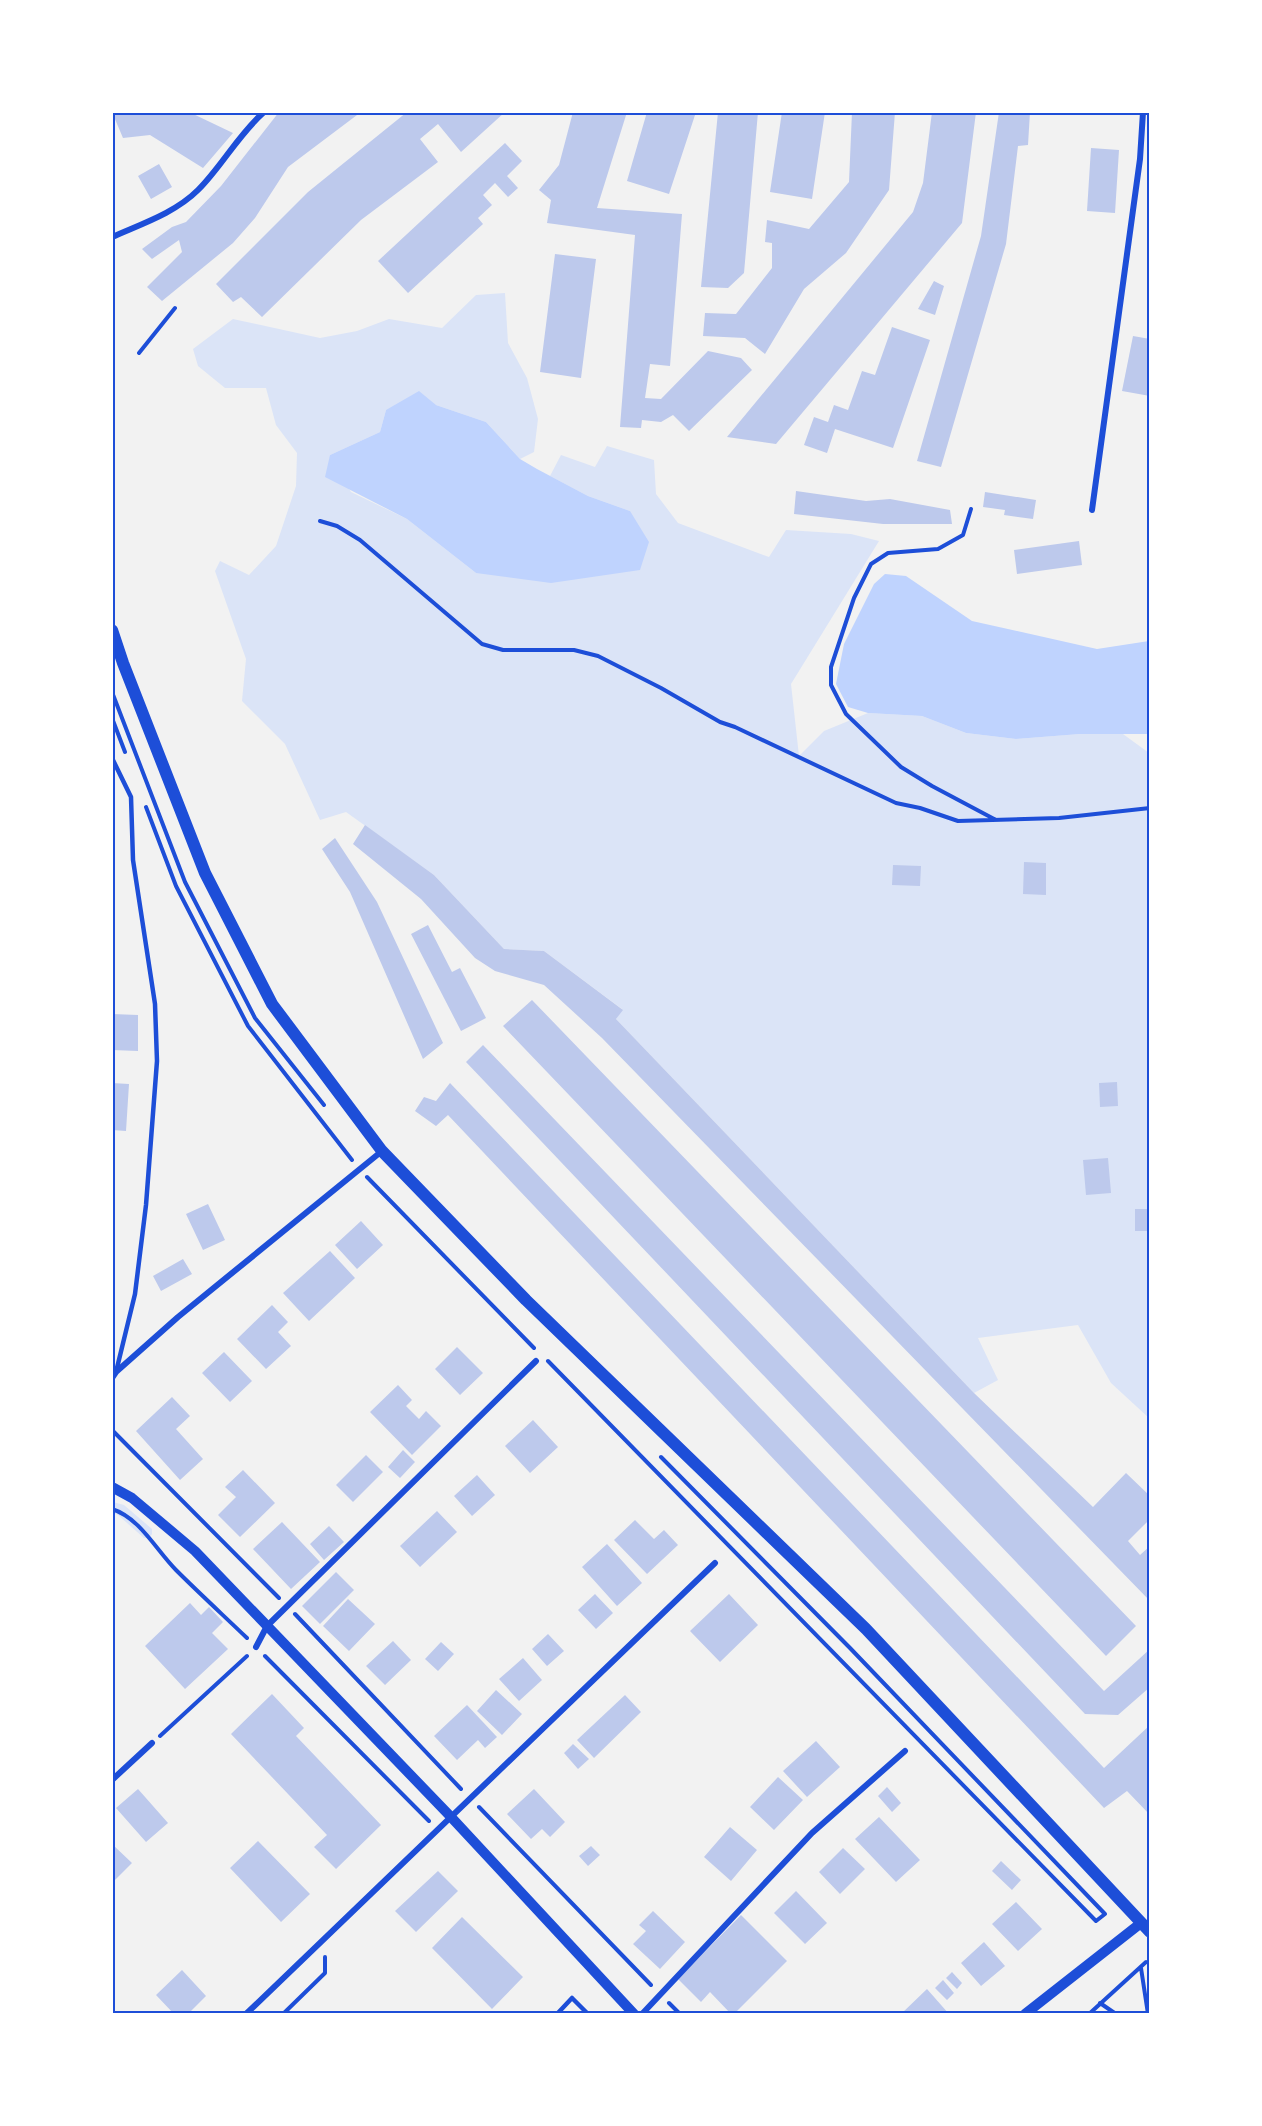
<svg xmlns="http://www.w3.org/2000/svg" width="1262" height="2126" font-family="'Alegreya Sans',sans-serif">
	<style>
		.green { fill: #dbe4f7 }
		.water { fill: #bfd3fe }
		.building { fill: #bdc9ec }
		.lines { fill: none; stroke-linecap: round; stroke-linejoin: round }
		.path { stroke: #1d4ed8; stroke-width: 4 }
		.service { stroke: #1d4ed8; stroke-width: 4.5 }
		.minor { stroke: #1d4ed8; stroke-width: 6 }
		.tertiary { stroke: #1d4ed8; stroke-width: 10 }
		.secondary { stroke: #1d4ed8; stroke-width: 12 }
		.neatline { fill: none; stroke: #1d4ed8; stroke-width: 2 }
	</style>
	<rect width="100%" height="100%" fill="#f2f2f2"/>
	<!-- green -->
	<path class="green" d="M505 293 508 343 527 378 538 419 534 452 520 459 486 422 436 405 386 410 380 432 330 455 351 492 407 519 476 573 630 511 588 496 550 476 561 455 595 467 607 446 654 460 656 494 678 523 769 557 786 530 851 534 879 541 791 684 799 756 824 731 868 713 922 716 966 733 1016 739 1080 734H1123L1149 753V1418L1111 1383 1078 1325 978 1338 998 1380 974 1393 616 1019 622 1009 544 951 504 949 434 875 346 812 320 820 285 744 242 701 246 659 215 571 220 561 249 575 276 546 296 486 297 453 276 425 266 388H225L198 366 193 349 233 319 320 338 357 331 389 319 442 328 476 295Z
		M113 1502 124 1505 152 1529V1534L149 1538H144L118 1515 113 1513Z"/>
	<!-- water -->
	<path class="water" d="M419 391 436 405 486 422 520 459 537 469 588 496 630 511 649 542 640 570 551 583 476 573 407 519 325 477 330 455 380 432 386 410Z
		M885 574 906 576 972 621 1097 649 1149 641V734H1080L1016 739 966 733 922 716 868 713 848 707 836 684 844 644 874 584Z"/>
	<!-- building -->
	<path class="building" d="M112 112H189L233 133 203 168 150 135 123 138Z
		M279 112H361L288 167 255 218 233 243 162 301 147 287 182 252 179 240 152 259 142 249 172 227 186 222 221 186Z
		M407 112H505L461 152 438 124 420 139 438 162 361 220 262 317 241 297 233 302 216 284 308 192Z
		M573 112H627L597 208 682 214 670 366 650 364 645 398 661 399 708 351 741 358 752 370 689 431 673 415 661 422 642 420 641 428 620 427 635 235 547 223 551 200 539 190 559 165Z
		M647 112H696L669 194 627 181Z
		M718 112H758L744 273 728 288 701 287Z
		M782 112H825L812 199 770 192Z
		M852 112H895L889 190 846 253 804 289 765 354 745 338 703 336 705 313 736 314 772 268V243L765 242 767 220 809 229 849 182Z
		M932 112H976L962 223 776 444 727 437 913 212 923 183Z
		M999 112H1030L1028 145 1018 146 1006 244 941 467 917 461 981 236Z
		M505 143 522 161 507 176 518 188 508 197 495 183 483 195 492 205 478 218 483 224 408 293 378 261Z
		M1091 148 1119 150 1115 213 1087 211Z
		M159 164 172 187 151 199 138 176Z
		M555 254 596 259 581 378 540 372Z
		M934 281 944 286 935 315 918 309Z
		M892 327 930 340 893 448 835 429 827 453 804 445 814 417 828 422 834 405 848 410 862 371 875 375Z
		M1133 336 1150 339V396L1122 391Z
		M796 491 866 501 890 499 950 510 952 524H883L794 514Z
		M985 492 1036 500 1033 519 1004 515 1005 510 983 507Z
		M1079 541 1082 565 1017 574 1014 550Z
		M365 825 434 875 504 949 544 951 623 1010 616 1019 974 1393 1093 1507 1126 1473 1150 1496V1519L1128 1541 1140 1555 1150 1546V1601L602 1038 544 985 495 971 475 958 421 899 353 844Z
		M335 838 377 902 443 1043 423 1059 350 892 322 849Z
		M1024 862 1046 863V895L1023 894Z
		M893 865 921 866 920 886 892 885Z
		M428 925 452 972 460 968 486 1018 461 1031 411 934Z
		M532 1000 1136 1626 1106 1656 503 1026Z
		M112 1014 138 1015V1051L112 1050Z
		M483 1045 1104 1691 1150 1649V1687L1118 1715 1085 1714 466 1062Z
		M1117 1082 1118 1106 1100 1107 1099 1083Z
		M112 1083 129 1084 126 1131 112 1130Z
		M450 1083 1104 1768 1150 1725V1815L1127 1791 1104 1808 448 1115 436 1126 415 1111 424 1097 436 1101Z
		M1108 1158 1111 1193 1086 1195 1083 1160Z
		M208 1204 225 1240 203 1250 186 1214Z
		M1135 1209H1150V1231H1135Z
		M361 1221 383 1245 357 1269 335 1245Z
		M330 1251 355 1278 309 1321 283 1293Z
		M183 1259 192 1274 161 1291 153 1276Z
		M272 1305 288 1322 278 1332 291 1346 266 1369 237 1339Z
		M457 1347 483 1373 460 1395 435 1369Z
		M224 1352 252 1381 230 1402 202 1373Z
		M398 1385 412 1400 406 1406 419 1419 426 1411 441 1426 412 1455 370 1412Z
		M172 1397 190 1416 176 1429 203 1459 180 1480 136 1431Z
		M533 1420 558 1447 530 1473 505 1446Z
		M403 1450 415 1462 400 1478 388 1467Z
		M366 1455 383 1472 353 1502 336 1485Z
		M243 1470 275 1503 240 1537 218 1515 236 1497 225 1487Z
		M477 1475 495 1495 472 1516 454 1496Z
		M437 1511 457 1532 420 1567 400 1546Z
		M635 1520 654 1539 664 1530 678 1545 647 1574 614 1540Z
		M282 1522 320 1562 291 1589 253 1549Z
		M329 1526 344 1542 324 1560 310 1544Z
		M607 1544 642 1583 617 1606 582 1567Z
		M336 1572 354 1590 320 1624 302 1606Z
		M595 1594 613 1613 596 1629 578 1610Z
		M729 1594 758 1625 720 1662 690 1631Z
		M348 1599 375 1624 349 1651 323 1626Z
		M190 1603 201 1615 209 1607 223 1622 212 1633 228 1649 185 1689 145 1646Z
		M548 1634 564 1651 547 1666 532 1649Z
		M393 1641 411 1660 385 1685 366 1666Z
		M441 1642 454 1654 438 1671 425 1659Z
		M523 1658 542 1680 519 1701 499 1679Z
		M496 1690 522 1714 502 1735 477 1711Z
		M272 1694 304 1728 296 1736 381 1825 336 1869 314 1847 327 1835 231 1734Z
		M625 1695 641 1712 594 1758 577 1740Z
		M467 1705 497 1737 485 1748 478 1740 457 1760 434 1736Z
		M816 1741 840 1767 807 1797 783 1771Z
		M573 1744 589 1759 578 1769 564 1753Z
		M778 1777 803 1800 774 1830 750 1807Z
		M887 1787 901 1803 892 1812 878 1796Z
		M138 1789 168 1823 146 1842 116 1808Z
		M534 1789 565 1822 550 1837 542 1829 531 1839 507 1814Z
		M879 1817 920 1860 896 1882 855 1839Z
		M730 1827 757 1850 731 1881 704 1857Z
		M258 1841 310 1894 281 1922 230 1868Z
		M112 1844 132 1863 112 1883Z
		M591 1846 600 1855 588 1866 579 1856Z
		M843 1848 865 1869 840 1894 819 1872Z
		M1001 1861 1021 1880 1012 1890 992 1871Z
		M438 1871 458 1891 416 1932 395 1911Z
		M796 1891 827 1923 805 1944 774 1913Z
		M1016 1902 1042 1929 1018 1951 992 1924Z
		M653 1911 685 1942 660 1969 633 1944 646 1931 639 1925Z
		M741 1915 787 1961 734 2014H731L710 1992 701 2002 678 1979Z
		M462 1917 523 1977 492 2009 432 1948Z
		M984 1942 1005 1966 981 1986 961 1963Z
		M182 1970 206 1996 188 2014H174L156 1995Z
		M952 1972 962 1983 957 1989 946 1978Z
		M943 1980 954 1993 947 2000 935 1988Z
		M927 1989 949 2014H901Z"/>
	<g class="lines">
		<!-- path -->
		<path class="path" d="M139 353 175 308
			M971 509 963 535 938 549 888 553 871 564 854 598 831 667V685L846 714 901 767 932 786 996 820
			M320 521 337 526 360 540 482 644 503 650H574L598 656 661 688 720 722 735 727 896 803 920 808 958 821 1059 818 1150 808
			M112 692 185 882 255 1018 324 1105
			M112 718 125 752
			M146 807 176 886 248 1026 352 1160
			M367 1177 534 1348
			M548 1361 1096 1921 1105 1914 850 1648 661 1457
			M112 1430 279 1598
			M112 1509C140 1518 156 1550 176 1570 199 1593 223 1615 247 1638
			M295 1614 461 1789
			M265 1656 429 1821
			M160 1736 247 1656
			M479 1807 651 1985
			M1141 1968 1148 2014
			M669 2003 680 2014
			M1100 2003 1116 2014
			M283 2014 325 1973V1957
			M1089 2014 1146 1962"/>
		<!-- service -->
		<path class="service" d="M112 758 131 797 133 860 155 1004 157 1061 146 1205 135 1294 116 1372
			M557 2014 572 1998 588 2014"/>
		<!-- minor -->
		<path class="minor" d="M112 237C141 224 175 213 198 190 222 166 238 135 264 112
			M1092 510 1140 159 1143 112
			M112 1378 116 1372 178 1317 382 1151
			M256 1647 267 1626 536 1361
			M112 1780 152 1743
			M246 2014 715 1563
			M642 2014 812 1833 905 1751"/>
		<!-- tertiary -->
		<path class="tertiary" d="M112 1487 132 1498 195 1551 451 1817 634 2014
			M1025 2014 1141 1923"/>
		<!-- secondary -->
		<path class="secondary" d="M112 630 123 663 205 873 272 1004 382 1151 526 1300 866 1629 1150 1932"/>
	</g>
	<!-- border -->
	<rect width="1262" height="2126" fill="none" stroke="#ffffff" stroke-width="228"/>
	<rect x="114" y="114" width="1034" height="1898" class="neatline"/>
</svg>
